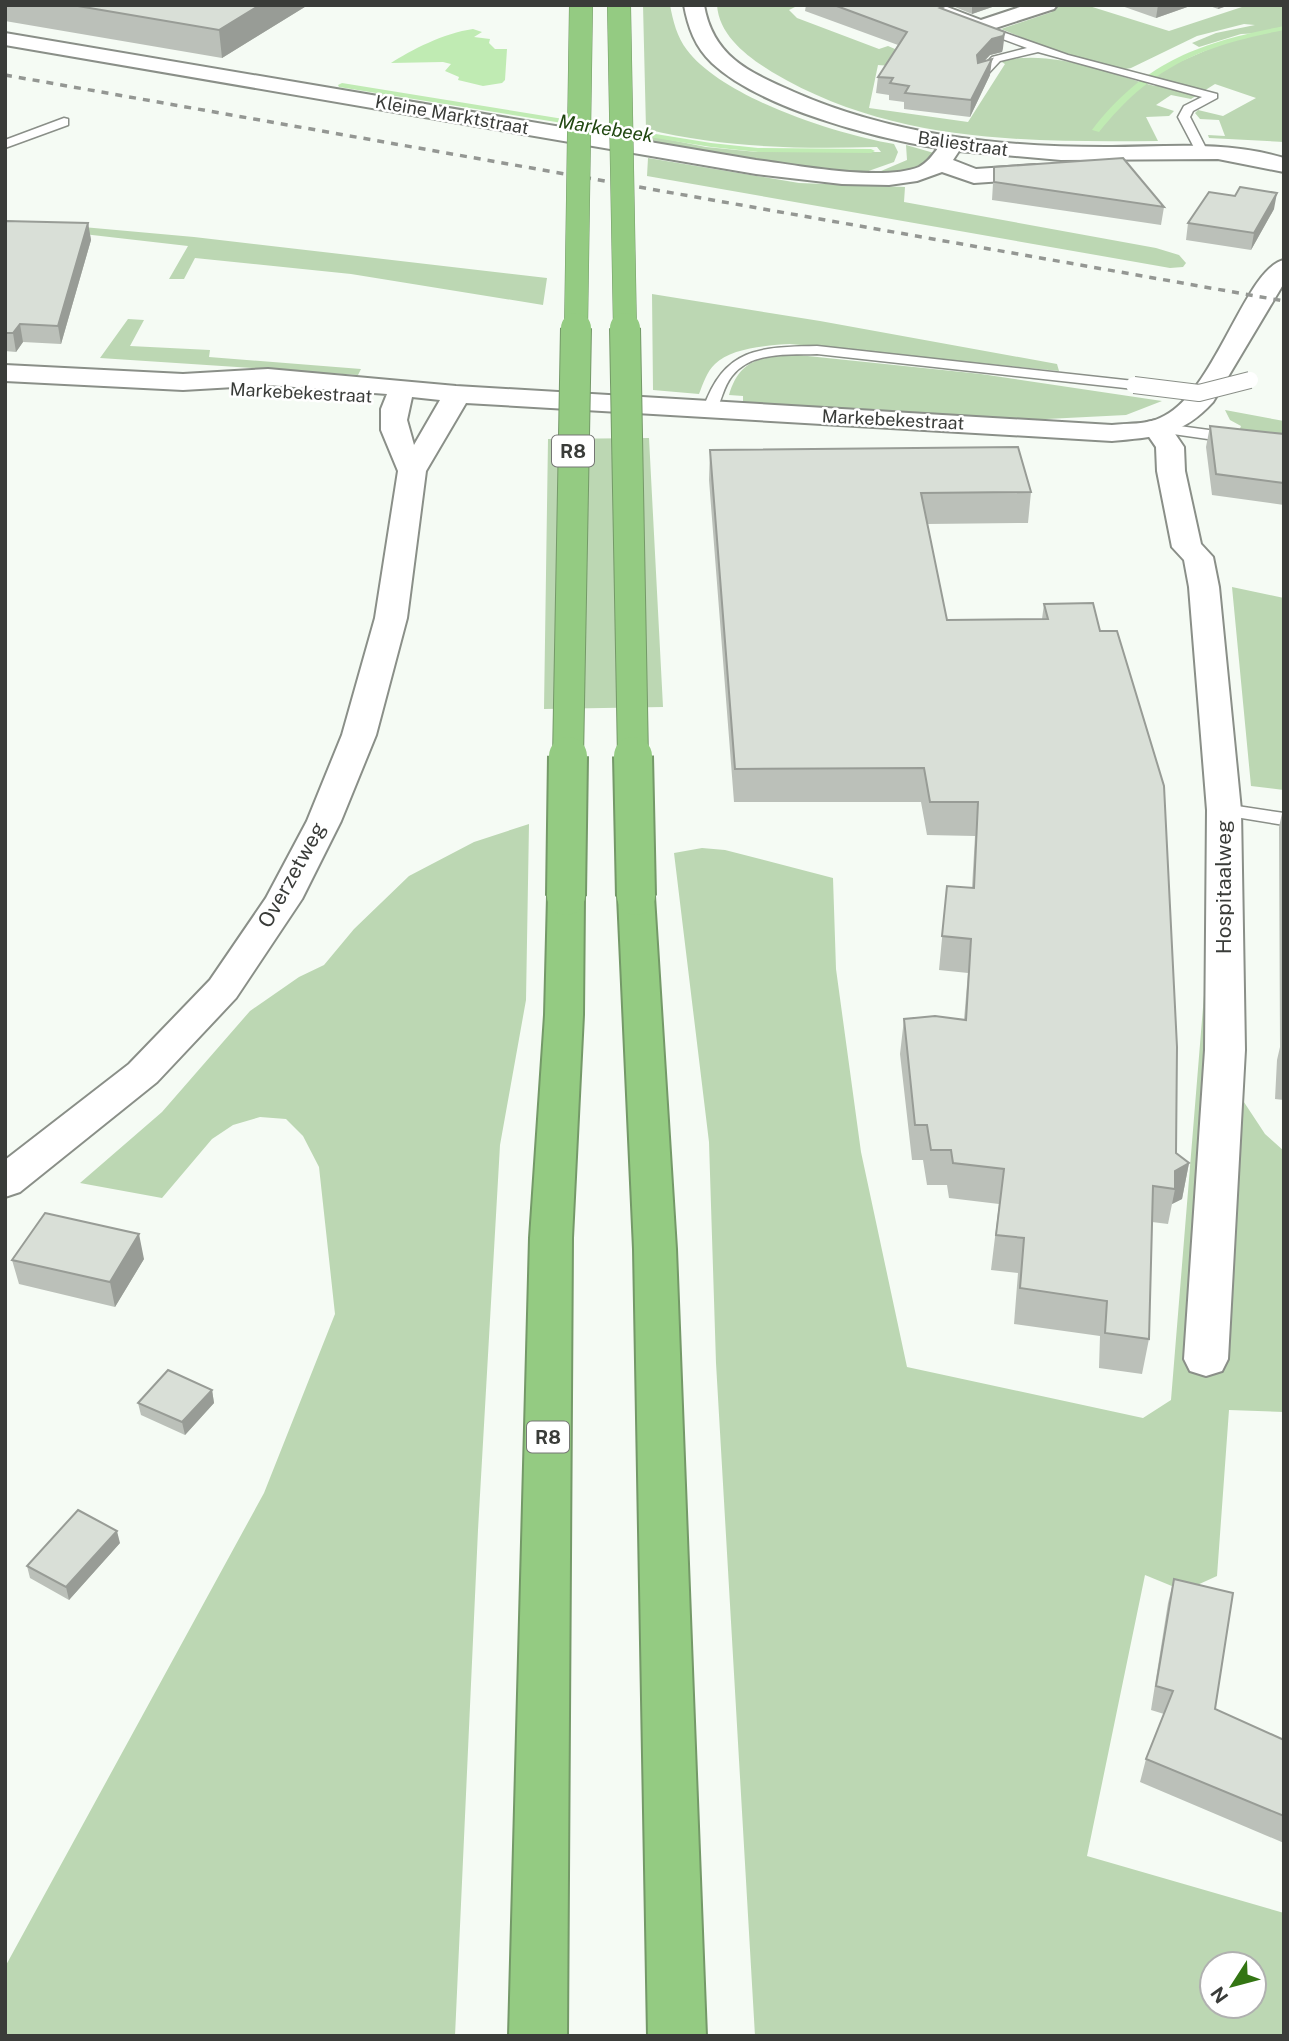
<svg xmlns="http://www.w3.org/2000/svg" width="1289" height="2041" font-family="'Public Sans',sans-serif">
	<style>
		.green { fill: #bcd7b3; fill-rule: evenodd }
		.water { fill: #c0ebb3 }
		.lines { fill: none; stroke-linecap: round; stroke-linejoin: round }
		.stream { fill: #c0ebb3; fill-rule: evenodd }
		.lane-casing { stroke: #8a8f88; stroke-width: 3 }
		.street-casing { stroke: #8a8f88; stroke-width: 4 }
		.secondary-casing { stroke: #8a8f88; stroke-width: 4 }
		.highway-casing { stroke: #749968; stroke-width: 4 }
		.lane { fill: #fff; fill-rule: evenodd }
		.street { fill: #fff; fill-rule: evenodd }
		.secondary { fill: #fff; fill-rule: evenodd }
		.highway { fill: #94cb82; fill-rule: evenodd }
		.rail { stroke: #949793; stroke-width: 3.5; stroke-dasharray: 7 7; stroke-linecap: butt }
		.lane-bridge-casing { stroke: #8a8f88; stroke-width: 18; stroke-linecap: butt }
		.highway-bridge-far2-casing { stroke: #749968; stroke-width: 24; stroke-linecap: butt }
		.highway-bridge-far1-casing { stroke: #749968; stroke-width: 32; stroke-linecap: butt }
		.highway-bridge-casing { stroke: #749968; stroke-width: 42; stroke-linecap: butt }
		.lane-bridge { stroke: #fff; stroke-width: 16 }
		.highway-bridge-far2 { stroke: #94cb82; stroke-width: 23 }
		.highway-bridge-far1 { stroke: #94cb82; stroke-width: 30 }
		.highway-bridge { stroke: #94cb82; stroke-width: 38 }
		.wall { fill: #bbc0b9 }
		.shaded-wall { fill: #989c96 }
		.building { fill: #d9dfd7; stroke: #989c96; stroke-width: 2 }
		.labels { text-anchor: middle; stroke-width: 5; stroke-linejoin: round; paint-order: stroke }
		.far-street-label { font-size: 18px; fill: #3a3c39; stroke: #fff }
		.far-water-label { font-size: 19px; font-style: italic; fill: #204710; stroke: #fff }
		.shield { fill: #fff; stroke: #757674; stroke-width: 2 }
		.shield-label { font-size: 19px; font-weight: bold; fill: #3a3c39 }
		.street-label { font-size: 21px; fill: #3a3c39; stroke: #fff }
	</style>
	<rect width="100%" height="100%" fill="#f5fbf4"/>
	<!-- green -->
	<path class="green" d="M643 5H670C673 21 677 37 687 50 723 98 836 134 894 144L898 152 894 162 860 174 824 171 645 145 646 135 706 147 757 152H881L877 147C799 149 723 148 646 129Z
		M717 5H799L789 10 797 18 879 49 888 46 923 61 917 68 878 65 869 108 968 122 1005 64 1000 61C1052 49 1104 72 1155 86L1163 80 1153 77 1156 72 1230 40 1263 33 1241 34 1199 47 1192 43 1216 33 1255 25 1244 24 1197 36 1131 68C1104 75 1030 40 1001 29L1052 12 1044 8 1053 5H1086L1169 31 1248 5H1284V142L1209 138 1208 135 1225 136 1219 120 1200 119 1195 113 1198 110 1223 116 1256 98 1215 84 1191 99 1171 95 1156 105 1174 111 1169 116 1146 117 1158 141C1024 142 891 143 772 72 748 57 719 36 717 5Z
		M906 145 934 153C924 175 895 173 874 174L907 160Z
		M648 158 799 183 905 187 904 202 1156 248 1179 255 1186 263 1183 267 1170 268 647 176Z
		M5 220 194 237 547 278 543 305 351 274 195 258 184 279H169L188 246 5 225Z
		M652 294 820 321 1057 364 1059 371 790 344C769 345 730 348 715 364 707 371 703 384 699 394L653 390Z
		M128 319 144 320 130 346 210 350 209 357 361 369 358 375 100 358Z
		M798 355 981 374 1162 401 1126 415 1027 420 743 402V396L729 395C740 357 763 357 798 355Z
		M1225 410 1284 421V438L1238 434 1241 426 1230 420Z
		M649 438 663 707 544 709 548 439Z
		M1232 587 1284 598V790L1251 786Z
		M529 824 526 1000 500 1145 478 1530 455 2036H5V1967L264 1493 335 1314 319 1167 303 1136 286 1119 260 1117 233 1125 212 1139 162 1198 80 1183 162 1112 250 1011 299 977 324 965 354 929 409 876 474 842Z
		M702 848 725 850 833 878 836 969 861 1152 907 1367 1143 1418 1171 1400 1216 848 1236 1090 1265 1134 1284 1151V1412L1229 1410 1217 1576 1184 1591 1145 1575 1087 1856 1284 1913V2036H755L716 1363 709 1142 674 853ZM1212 1964H1254V2006H1212Z"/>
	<!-- water -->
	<path class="water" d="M473 29 482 32 474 37 490 39 489 43 495 49H507L505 80 502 83 483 86 458 80 459 77 445 71 451 64 443 62 391 63C411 50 444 33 473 29Z"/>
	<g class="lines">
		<!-- stream -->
		<path class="stream" d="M1284 26V30C1202 46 1153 65 1099 132L1092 130C1145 61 1201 42 1284 26Z
			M342 83 711 143 758 148 871 149 875 151 871 153 758 152 711 147 339 87 338 85Z"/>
		<defs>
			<path id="lane" d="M980 24 1068 55 1217 94V98L1193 111 1190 117 1209 154 1199 157 1178 117 1184 106 1202 97 1038 52 1000 61 985 77H977V73L992 57 1027 48 976 29V25Z
				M64 118 68 119V125L5 148V140Z
				M817 346 1134 381 1141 385 1134 389 817 354C788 355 752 351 732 376 723 387 722 401 715 412H705L703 409C724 348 759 347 817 346Z
				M1157 423 1284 440V450L1152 431V425Z
				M1224 804 1284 813V825L1217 814 1215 810 1217 806Z"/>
			<path id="street" d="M684 5H704C713 57 749 72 794 92 892 135 999 147 1105 147 1165 147 1225 140 1284 158V172L1218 159 1061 160 959 151 953 160 976 169 1035 165 1046 172 1035 179 974 183 942 172 917 181 889 185 842 184 756 174 5 45V33L756 160C797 165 882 182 919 167 927 163 933 155 938 148 874 138 760 108 712 63 695 47 688 27 684 5Z
				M913 5H942L981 20 1026 5H1057L1054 9 980 33 916 9Z
				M1157 420 1167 422 1184 447 1185 471 1201 544 1213 557 1219 587 1241 810 1245 1050 1228 1359 1222 1371 1206 1376 1190 1371 1184 1359 1205 1050 1207 810 1189 587 1184 560 1172 547 1157 471 1156 447 1143 428 1147 422Z"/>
			<path id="secondary" d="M1284 260V283L1213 402C1182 436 1156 437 1112 441L466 403 426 471 407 618 376 735 341 821 302 899 236 998 157 1082 20 1192 5 1197V1160L129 1064 210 980 266 898 307 821 342 735 375 618 398 471 381 430V409L387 394 268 385 183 390 5 381V365L183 374 268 369 456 386 1112 425C1127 423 1146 425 1160 418 1215 395 1244 269 1284 260ZM412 397 440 400 414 445 407 420Z"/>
			<path id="highway" d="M566 885 579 888 584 896 583 1015 572 1238 567 2036H509L530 1238 545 1015 548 896 553 888Z
				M636 885 649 888 654 896 676 1249 706 2036H648L634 1249 618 896 623 888Z"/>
		</defs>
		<!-- lane casing -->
		<use href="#lane" class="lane-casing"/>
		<!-- street casing -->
		<use href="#street" class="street-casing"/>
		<!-- secondary casing -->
		<use href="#secondary" class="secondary-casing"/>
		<!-- highway casing -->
		<use href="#highway" class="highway-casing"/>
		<!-- lane -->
		<use href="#lane" class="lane"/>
		<!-- street -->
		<use href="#street" class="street"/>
		<!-- secondary -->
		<use href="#secondary" class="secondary"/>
		<!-- highway -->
		<use href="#highway" class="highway"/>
		<!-- rail -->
		<path class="rail" d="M5 75 1284 301"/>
		<defs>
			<path id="lane-bridge" d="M1134 385 1199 393 1250 380"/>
			<path id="highway-bridge-far2" d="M619 5 625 330
				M576 330 581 5"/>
			<path id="highway-bridge-far1" d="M625 328 633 758
				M568 758 576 328"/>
			<path id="highway-bridge" d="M633 756 636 896
				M566 896 568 756"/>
		</defs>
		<!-- lane-bridge casing -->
		<use href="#lane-bridge" class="lane-bridge-casing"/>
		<!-- highway-bridge-far2 casing -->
		<use href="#highway-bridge-far2" class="highway-bridge-far2-casing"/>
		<!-- highway-bridge-far1 casing -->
		<use href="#highway-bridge-far1" class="highway-bridge-far1-casing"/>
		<!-- highway-bridge casing -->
		<use href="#highway-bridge" class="highway-bridge-casing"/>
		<!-- lane-bridge -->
		<use href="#lane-bridge" class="lane-bridge"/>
		<!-- highway-bridge-far2 -->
		<use href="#highway-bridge-far2" class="highway-bridge-far2"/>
		<!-- highway-bridge-far1 -->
		<use href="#highway-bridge-far1" class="highway-bridge-far1"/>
		<!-- highway-bridge -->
		<use href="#highway-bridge" class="highway-bridge"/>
	</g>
	<!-- wall -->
	<path class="wall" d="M5 5H308L222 58 5 21Z
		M806 5H942L945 10 1003 48 1002 52 990 55 984 61 990 75 970 117 904 109V102L889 100V95L876 93 878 77 898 45 805 11Z
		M950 5H998L972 14Z
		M1119 5H1193L1156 18Z
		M1207 5H1230L1218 9Z
		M994 167 1164 207 1161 225 992 200Z
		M1274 209 1251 250 1186 240 1188 223Z
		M5 221 88 223 91 240 61 344 23 342 16 352 5 351Z
		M1210 426 1284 434V505L1212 495 1206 447Z
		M710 450 1031 492 1028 523 927 524 947 620 1042 619 1044 604 1093 603 1176 1153 1189 1163 1182 1199 1172 1204 1168 1224 1152 1222 1149 1339 1142 1374 1099 1368 1100 1336 1014 1324 1018 1273 991 1270 999 1204 949 1198 947 1185H927L923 1160H912L900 1054 904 1019 964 1020 968 973 939 970 947 886 972 888 975 836 927 835 921 802H734L709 480Z
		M1284 804V1100L1275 1099 1277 1060 1280 1047 1279 827Z
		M144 1259 115 1307 19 1284 12 1260Z
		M212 1390 214 1403 185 1435 141 1415 138 1403Z
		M120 1543 69 1600 30 1578 27 1566Z
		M1174 1579 1215 1709 1284 1740V1843L1140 1782 1146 1759 1164 1714 1151 1710 1168 1603Z"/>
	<!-- shaded-wall -->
	<path class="shaded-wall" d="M260 5H308L222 58 219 30Z
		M972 5H998L972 14Z
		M1158 5H1193L1156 18Z
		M1219 5H1230L1218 9Z
		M1005 32 1003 48 1002 52 990 55 975 71 977 55 992 39Z
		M992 59 990 75 970 117 971 100Z
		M1277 193 1274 209 1251 250 1254 233Z
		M88 223 91 240 61 344 58 326Z
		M20 324 23 342 16 352 13 333Z
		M1189 1163 1182 1199 1172 1204 1175 1189V1171Z
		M139 1234 144 1259 115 1307 110 1282Z
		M212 1390 214 1403 185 1435 182 1422Z
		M117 1531 120 1543 69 1600 66 1587Z"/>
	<!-- building -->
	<path class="building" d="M72 5H260L219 30Z
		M834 5H942L945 6 940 8 1005 32 1003 36 992 39 977 55 978 63 992 59 971 100 905 93 909 86 890 83 893 78 878 77 907 32Z
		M1123 158 1164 207 994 182V167Z
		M1240 187 1277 193 1254 233 1188 223 1209 192 1235 196Z
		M5 221 88 223 58 326 20 324 13 333H5Z
		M1210 426 1284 434V483L1216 474Z
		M1018 447 1031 492 921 493 947 620 1048 619 1044 604 1093 603 1100 631H1117L1164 786 1177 1047 1176 1153 1189 1163 1175 1171V1189L1153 1186 1149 1339 1105 1333 1107 1301 1020 1288 1024 1238 996 1235 1004 1169 953 1163 951 1150H931L927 1125H915L904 1019 935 1016 966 1020 971 939 942 936 947 886 974 888 978 802H930L924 768 735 769 710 450Z
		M45 1213 139 1234 110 1282 12 1260Z
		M168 1370 212 1390 182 1422 138 1403Z
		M78 1510 117 1531 66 1587 27 1566Z
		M1174 1579 1233 1593 1215 1709 1284 1740V1816L1146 1759 1173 1691 1156 1686Z"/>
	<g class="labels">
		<!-- far-street labels -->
		<g class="far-street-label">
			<text transform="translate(452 115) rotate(10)" y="6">Kleine Marktstraat</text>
			<text transform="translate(963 144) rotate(8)" y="6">Baliestraat</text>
			<text transform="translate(301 393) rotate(3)" y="6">Markebekestraat</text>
			<text transform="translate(893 420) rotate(3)" y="6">Markebekestraat</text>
		</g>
		<!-- far-water labels -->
		<g class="far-water-label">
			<text transform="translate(606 128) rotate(9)" y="7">Markebeek</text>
		</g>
		<!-- shield labels -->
		<g class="shield">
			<rect x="552" y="435.5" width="42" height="31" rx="5"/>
			<rect x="527" y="1421.5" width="42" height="31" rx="5"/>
		</g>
		<g class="shield-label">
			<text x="573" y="458">R8</text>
			<text x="548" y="1444">R8</text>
		</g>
		<!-- street labels -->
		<g class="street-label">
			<text transform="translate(292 875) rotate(-61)" y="7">Overzetweg</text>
			<text transform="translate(1224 887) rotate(-90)" y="7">Hospitaalweg</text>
		</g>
	</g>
	<!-- border -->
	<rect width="1289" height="2041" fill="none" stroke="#3a3c39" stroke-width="14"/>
	<!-- north arrow -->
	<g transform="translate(1233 1985) rotate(234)"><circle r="33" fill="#ffffff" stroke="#b0b1b0" stroke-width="2"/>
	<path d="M0-5L12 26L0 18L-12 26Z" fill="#337513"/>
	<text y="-10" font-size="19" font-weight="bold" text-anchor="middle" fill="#3a3c39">N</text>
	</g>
</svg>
